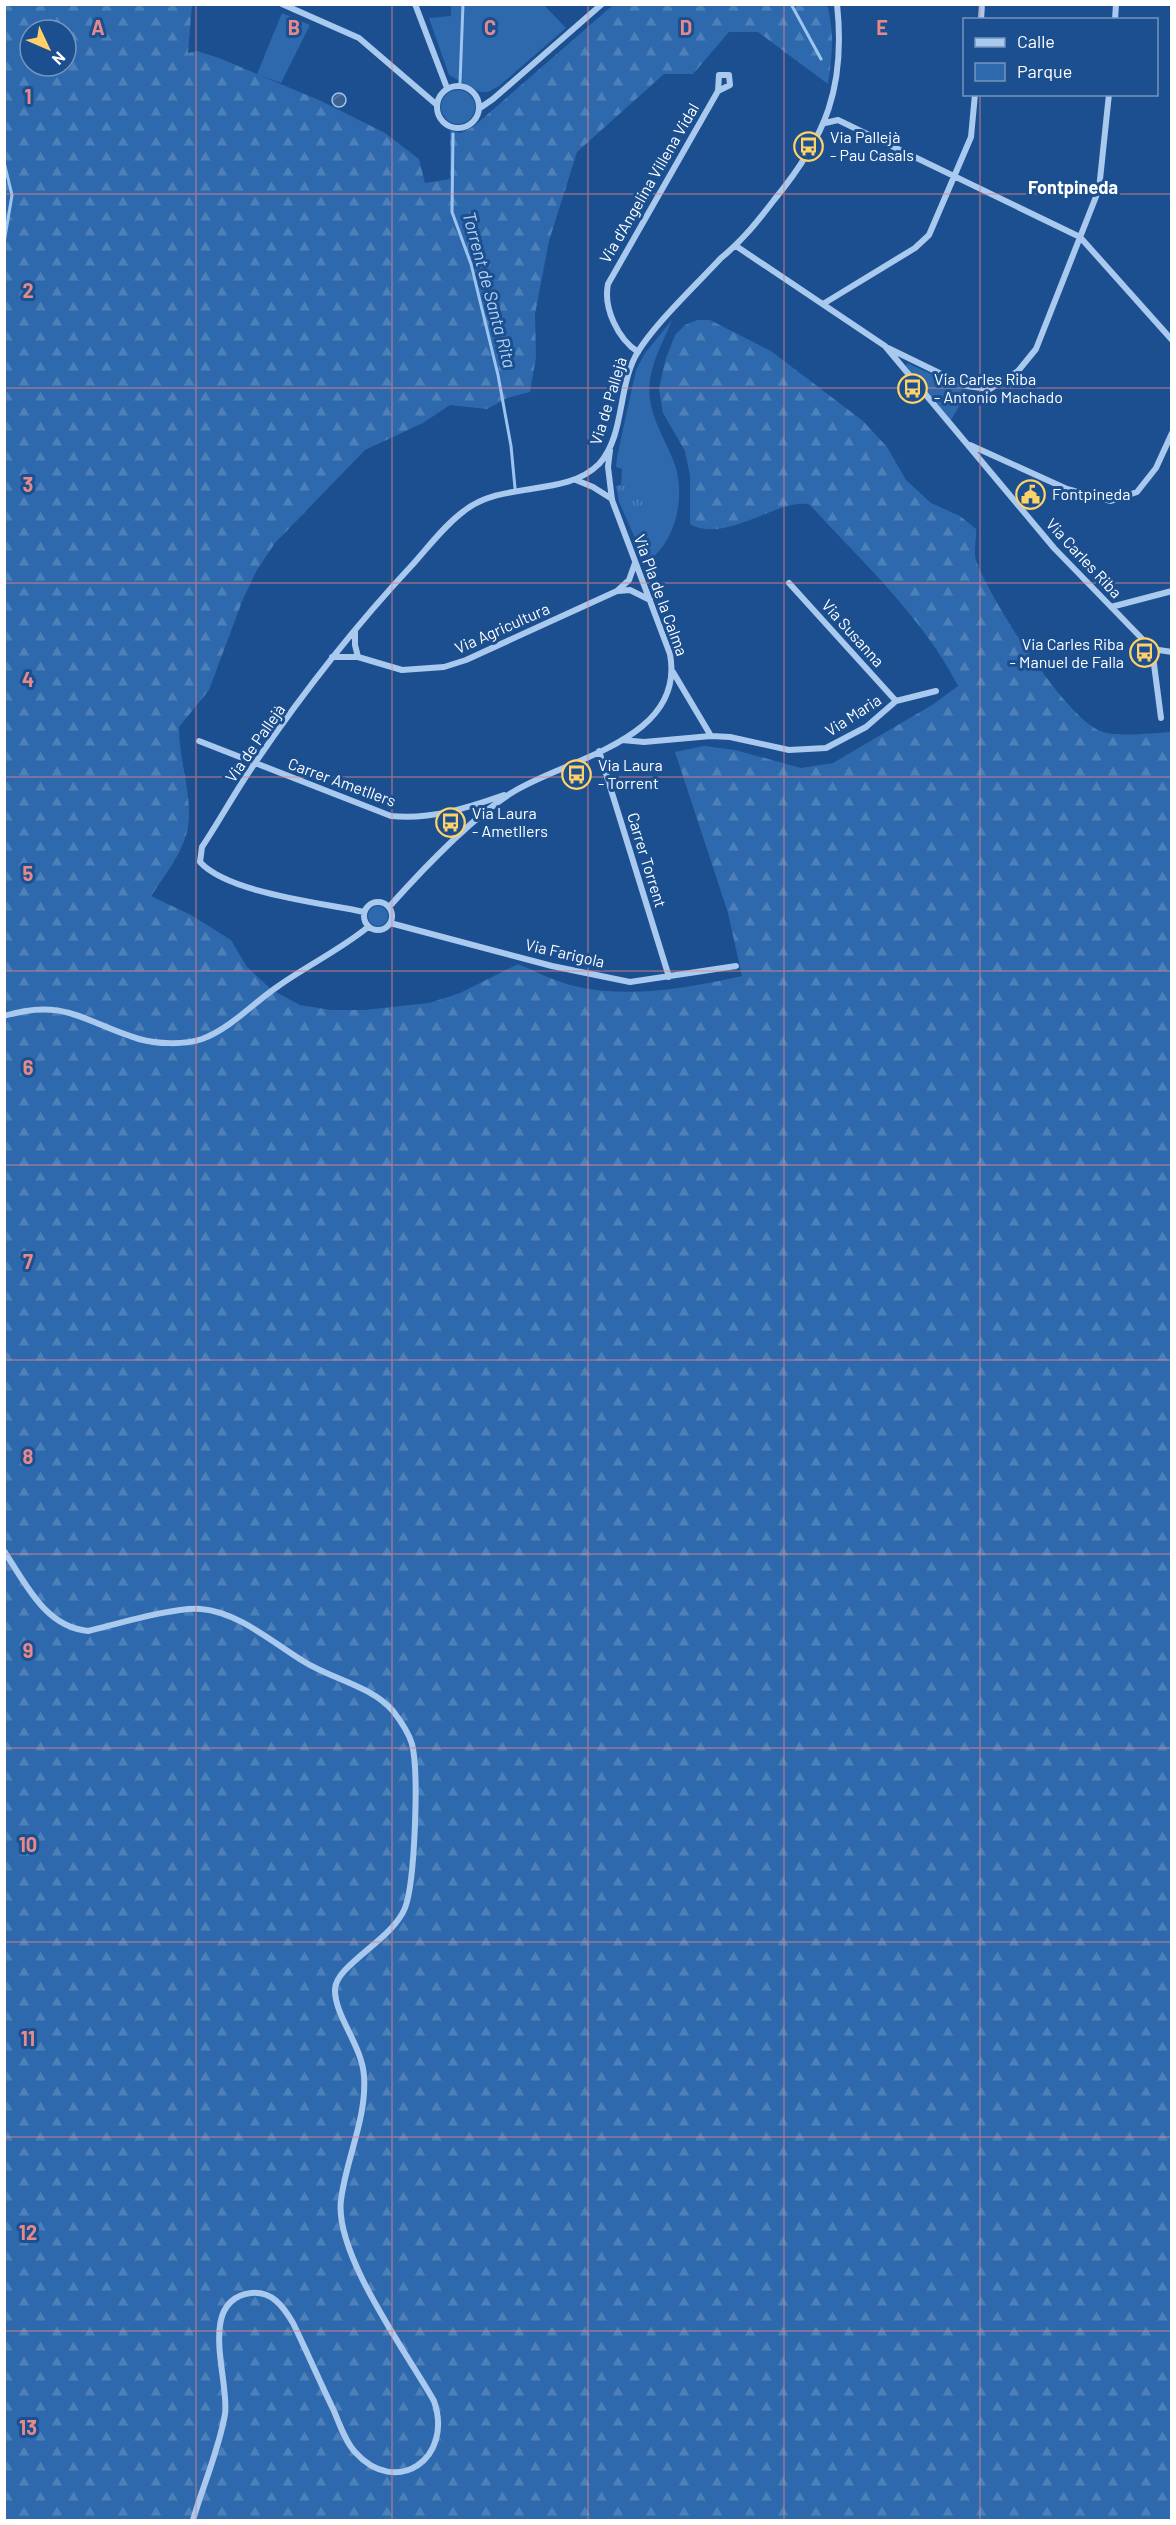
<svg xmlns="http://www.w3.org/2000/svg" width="1176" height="2525" font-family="Barlow,sans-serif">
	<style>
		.green { fill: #2e69ad }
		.forest { fill: url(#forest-firs); fill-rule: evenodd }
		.park { fill: url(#park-tufts) }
		.water { fill: url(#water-waves); stroke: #9cc4f0; stroke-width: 1.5 }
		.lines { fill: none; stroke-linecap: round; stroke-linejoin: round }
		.stream { stroke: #9cc4f0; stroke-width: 3 }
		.street { stroke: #a9c9ee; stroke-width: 6 }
		.grid { fill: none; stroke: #e88989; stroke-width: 1.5; stroke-opacity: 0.55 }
		.labels { text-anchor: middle; stroke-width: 6; stroke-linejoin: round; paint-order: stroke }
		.poi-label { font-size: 16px; fill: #fff; stroke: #1b4f8f; text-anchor: start }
		.street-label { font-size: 16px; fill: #fff; stroke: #1b4f8f }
		.neighbourhood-label { font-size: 18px; font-weight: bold; fill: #fff; stroke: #1b4f8f }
		.water-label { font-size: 18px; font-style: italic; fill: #b5d3f5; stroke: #1b4f8f }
		.grid-label { font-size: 20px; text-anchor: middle; font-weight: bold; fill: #e88989; stroke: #1b4f8f; stroke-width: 6; stroke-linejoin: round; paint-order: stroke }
	</style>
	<defs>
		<pattern id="forest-firs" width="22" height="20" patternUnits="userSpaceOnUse" patternTransform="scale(1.5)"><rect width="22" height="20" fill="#2e69ad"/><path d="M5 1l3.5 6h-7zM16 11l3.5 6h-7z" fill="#4d80b9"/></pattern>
		<pattern id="park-tufts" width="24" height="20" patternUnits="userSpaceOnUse" patternTransform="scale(1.5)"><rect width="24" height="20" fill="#2e69ad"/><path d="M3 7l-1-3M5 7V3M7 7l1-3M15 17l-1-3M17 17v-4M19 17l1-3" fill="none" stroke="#4d80b9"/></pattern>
		<pattern id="water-waves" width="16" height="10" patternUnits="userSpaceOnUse" patternTransform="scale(1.5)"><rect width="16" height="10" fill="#3c6290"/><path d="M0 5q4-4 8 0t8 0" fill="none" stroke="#597aa1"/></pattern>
	</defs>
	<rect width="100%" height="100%" fill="#1b4f8f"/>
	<!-- green -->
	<path class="green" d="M451 5H544L566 28 499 86 488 92H480L449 75 429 18 451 16Z
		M282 13 310 25 281 83 257 74Z
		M441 107a17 17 0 1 1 34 0a17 17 0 1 1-34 0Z
		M672 320C662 345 646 371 650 399 653 424 669 445 676 468 685 501 675 543 646 563L619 502 616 486H621L622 469 616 467 617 457 636 370 645 353Z
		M907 363 968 391 951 420 906 366Z
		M368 916a10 10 0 1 1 20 0a10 10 0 1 1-20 0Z"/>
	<!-- forest -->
	<path class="forest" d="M5 5H192L188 53 197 51 219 58 321 101 385 133 419 159 425 183 450 179V130L460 133 473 127 613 5H827C835 32 832 56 828 84L758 32H729L693 74H664L577 152 549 241 535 314 536 357 530 392 507 398 487 409 450 405 423 423 365 450 275 543 257 570 243 599 209 690 179 727C179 757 189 784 189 814 190 844 167 872 151 896L191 915 231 940 247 967 272 990 300 1005 331 1010H364L429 1003 460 993 518 964C536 972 555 981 574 986 630 999 687 988 742 976L728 913 675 752 704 746 735 750 801 768 833 763 932 705 958 686C923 617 861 561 810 505 784 495 725 545 690 524V476L685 451 663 413 659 389 665 361 675 335 685 325 697 320H710L771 351 863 421 887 447 906 480 931 503 960 516 976 529C977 538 973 552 976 560 988 596 1068 723 1103 732 1121 737 1153 733 1171 732V2520H5ZM30 30H66V66H30Z"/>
	<!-- park -->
	<path class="park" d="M636 482H642L650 488 651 502C648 507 633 513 626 516L616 486Z"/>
	<!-- water -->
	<path class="water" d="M332 100a7 7 0 1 1 14 0a7 7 0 1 1-14 0Z"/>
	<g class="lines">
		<!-- stream -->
		<path class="stream" d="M791 4 821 59
			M460 83 463 4
			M453 134 452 212 471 264 498 375 511 446 515 488
			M4 162 12 195 4 243"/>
		<!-- street -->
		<path class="street" d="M282 4 359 38 437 105
			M415 4 447 88
			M981 20 982 4
			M1115 20 1116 4
			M437 107a21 21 0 1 1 42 0a21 21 0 1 1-42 0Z
			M480 108 493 99 602 4
			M825 123 838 120 1080 237 1172 340
			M736 246 885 346 1054 548 1152 649 1161 718
			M823 304 915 248 929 235 971 137 975 94
			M888 348 966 386 990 389 1018 371 1036 349 1099 189 1109 94
			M638 352C618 339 603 308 608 284L718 91 730 85 729 75H719L718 91
			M970 445 1067 489 1111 501 1137 492 1156 468 1172 433
			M576 480 593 487 612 499
			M789 583 896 701
			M618 591 630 590 650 600
			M1111 607 1172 591
			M355 631V645L358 657
			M1152 649 1172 652
			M332 657H358L402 670 444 667 466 660 617 591 629 580 635 563
			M673 672 711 736
			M622 740 644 742 711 736 730 737 789 750 826 748 866 727 896 701 936 691
			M199 741 391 816C431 820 467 808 504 795
			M599 751 669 977
			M364 916a14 14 0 1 1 28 0a14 14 0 1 1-28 0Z
			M389 907C422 870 471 818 513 792 568 758 686 740 670 654L612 500 608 467 610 450
			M364 912C322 903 228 893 200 862L202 847C220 820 235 792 253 766 301 695 355 626 414 563 430 545 445 525 464 511 503 480 565 498 599 464 624 437 618 390 635 357 650 328 697 284 721 258 742 241 758 221 774 200 826 137 846 87 837 4
			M390 923 552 966 630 982 736 966
			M4 1016C65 997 85 1023 139 1039 157 1044 184 1045 202 1039 231 1028 252 1004 277 987 306 966 340 950 368 927
			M4 1551C26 1584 45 1627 88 1631 114 1625 177 1606 201 1609 238 1612 272 1642 303 1661 331 1679 370 1685 393 1711 400 1720 409 1734 412 1744 419 1772 415 1882 405 1908 393 1939 336 1965 335 1989 334 2015 362 2045 364 2076 367 2118 346 2159 341 2200 334 2254 407 2353 434 2401 454 2459 396 2498 355 2452 345 2441 340 2425 334 2411 320 2382 307 2352 293 2323 283 2306 272 2291 251 2293 196 2300 230 2381 225 2414 219 2450 203 2485 193 2520"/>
	</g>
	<!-- grid -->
	<path class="grid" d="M196 4V2520M392 4V2520M588 4V2520M784 4V2520M980 4V20M980 94V2520M4 194H1172M4 388H1172M4 583H1172M4 777H1172M4 971H1172M4 1165H1172M4 1360H1172M4 1554H1172M4 1748H1172M4 1942H1172M4 2137H1172M4 2331H1172"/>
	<!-- icons -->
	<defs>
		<symbol id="bus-ring" viewBox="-11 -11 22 22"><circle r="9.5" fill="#1b4f8f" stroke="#ffd166" stroke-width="1.5"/><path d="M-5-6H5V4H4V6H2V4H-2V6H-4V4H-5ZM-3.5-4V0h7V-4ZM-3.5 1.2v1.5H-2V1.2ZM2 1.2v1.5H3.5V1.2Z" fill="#ffd166"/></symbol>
		<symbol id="civic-ring" viewBox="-11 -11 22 22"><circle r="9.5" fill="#1b4f8f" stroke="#ffd166" stroke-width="1.5"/><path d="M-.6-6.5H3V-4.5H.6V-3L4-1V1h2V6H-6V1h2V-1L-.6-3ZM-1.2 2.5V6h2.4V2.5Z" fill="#ffd166"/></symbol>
	</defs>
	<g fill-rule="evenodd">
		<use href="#bus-ring" x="792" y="130" width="33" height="33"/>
		<use href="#bus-ring" x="896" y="372" width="33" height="33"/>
		<use href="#civic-ring" x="1014" y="478" width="33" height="33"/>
		<use href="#bus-ring" x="1128" y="636" width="33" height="33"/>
		<use href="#bus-ring" x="560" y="758" width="33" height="33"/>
		<use href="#bus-ring" x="434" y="806" width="33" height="33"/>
	</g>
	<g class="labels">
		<!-- poi labels -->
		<g class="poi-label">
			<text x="830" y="143">Via Pallejà<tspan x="830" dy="18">- Pau Casals</tspan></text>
			<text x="934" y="385">Via Carles Riba<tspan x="934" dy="18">- Antonio Machado</tspan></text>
			<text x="1052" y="500">Fontpineda</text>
			<text x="1124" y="650" text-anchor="end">Via Carles Riba<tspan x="1124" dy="18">- Manuel de Falla</tspan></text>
			<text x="598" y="771">Via Laura<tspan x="598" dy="18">- Torrent</tspan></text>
			<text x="472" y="819">Via Laura<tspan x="472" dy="18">- Ametllers</tspan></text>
		</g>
		<!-- street labels -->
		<g class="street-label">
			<text transform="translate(649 183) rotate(-60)" y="6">Via d'Angelina Villena Vidal</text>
			<text transform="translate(608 401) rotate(-73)" y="6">Via de Pallejà</text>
			<text transform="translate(1084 558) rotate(47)" y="6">Via Carles Riba</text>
			<text transform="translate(661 595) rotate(70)" y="6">Via Pla de la Calma</text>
			<text transform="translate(502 628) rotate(-24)" y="6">Via Agricultura</text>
			<text transform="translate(853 633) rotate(48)" y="6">Via Susanna</text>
			<text transform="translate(853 715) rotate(-33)" y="6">Via Maria</text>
			<text transform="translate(255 743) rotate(-55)" y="6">Via de Pallejà</text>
			<text transform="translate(342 782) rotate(20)" y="6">Carrer Ametllers</text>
			<text transform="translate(647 860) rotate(73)" y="6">Carrer Torrent</text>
			<text transform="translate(565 953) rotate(13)" y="6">Via Farigola</text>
		</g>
		<!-- neighbourhood labels -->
		<g class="neighbourhood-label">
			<text x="1073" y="194">Fontpineda</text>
		</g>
		<!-- water labels -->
		<g class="water-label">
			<text transform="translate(489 290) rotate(75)" y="6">Torrent de Santa Rita</text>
		</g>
	</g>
	<g class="grid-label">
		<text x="98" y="35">A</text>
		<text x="294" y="35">B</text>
		<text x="490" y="35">C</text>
		<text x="686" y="35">D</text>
		<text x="882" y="35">E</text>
		<text x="28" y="104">1</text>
		<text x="28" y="298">2</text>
		<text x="28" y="492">3</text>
		<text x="28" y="687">4</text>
		<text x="28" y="881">5</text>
		<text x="28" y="1075">6</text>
		<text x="28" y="1269">7</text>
		<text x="28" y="1464">8</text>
		<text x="28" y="1658">9</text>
		<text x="28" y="1852">10</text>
		<text x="28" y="2046">11</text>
		<text x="28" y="2240">12</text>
		<text x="28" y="2435">13</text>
	</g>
	<!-- border -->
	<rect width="1176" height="2525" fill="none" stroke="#ffffff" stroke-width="12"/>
	<!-- legend -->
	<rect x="963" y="18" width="195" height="78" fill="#1b4f8f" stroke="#7695bc" stroke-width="1.5"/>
	<rect x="975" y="38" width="30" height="9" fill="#a9c9ee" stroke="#7695bc" stroke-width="1.5"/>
	<text x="1017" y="48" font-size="18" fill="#ffffff">Calle</text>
	<rect x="975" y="63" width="30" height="18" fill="#2e69ad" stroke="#7695bc" stroke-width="1.5"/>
	<text x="1017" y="78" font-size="18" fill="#ffffff">Parque</text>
	<!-- north arrow -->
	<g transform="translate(48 48) rotate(134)"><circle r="28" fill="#1b4f8f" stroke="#7695bc" stroke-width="1.5"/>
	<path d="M0-4.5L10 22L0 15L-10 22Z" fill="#ffd166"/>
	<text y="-9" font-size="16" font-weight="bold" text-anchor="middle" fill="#ffffff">N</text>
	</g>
</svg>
